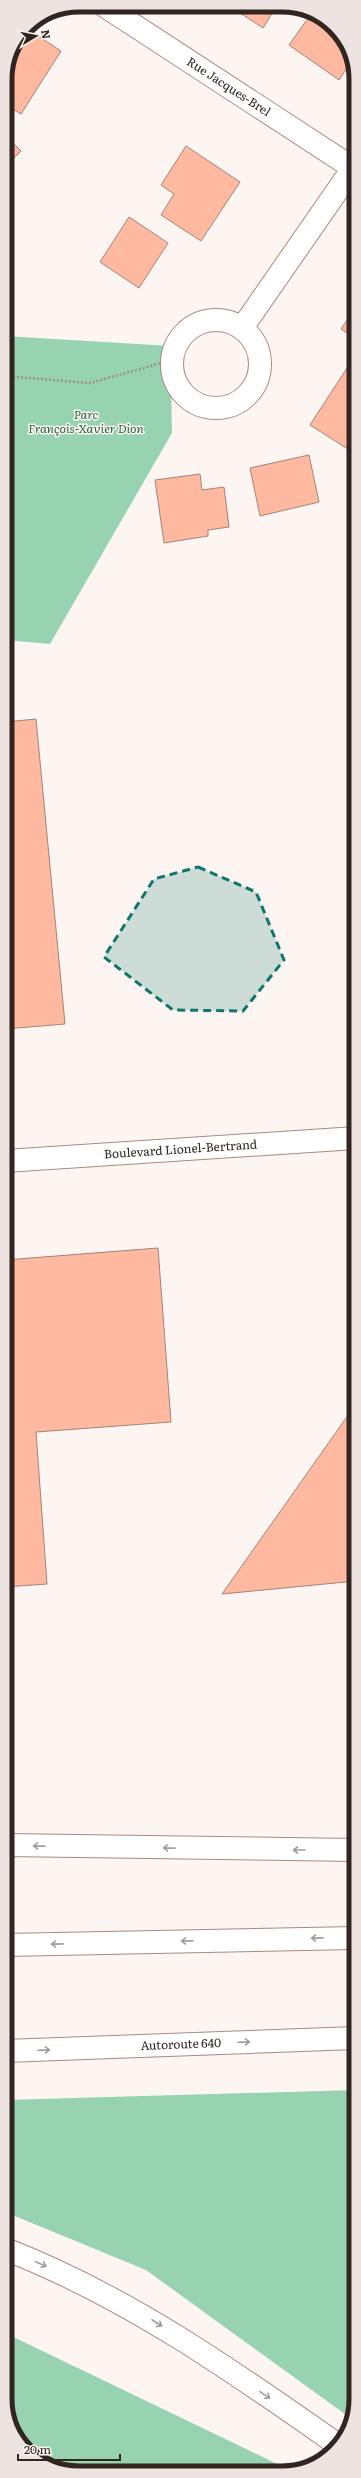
<svg xmlns="http://www.w3.org/2000/svg" width="361" height="2478" font-family="Literata,serif">
	<style>
		.green { fill: #98d3b1 }
		.building { fill: #ffb9a0; stroke: #a48377 }
		.lines { fill: none; stroke-linecap: round; stroke-linejoin: round }
		.street-casing { stroke: #ab897d; stroke-width: 24 }
		.highway-casing { stroke: #ab897d; stroke-width: 24 }
		.path { stroke: #9c918d; stroke-width: 2.5; stroke-dasharray: 2 2; stroke-linecap: butt }
		.street { stroke: #fff; stroke-width: 22 }
		.highway { stroke: #fff; stroke-width: 22 }
		.oneway { stroke: #a39c9a }
		.marked { fill: #0f766e; fill-opacity: 0.2; stroke: #0f766e; stroke-width: 3; stroke-dasharray: 8 5; stroke-linejoin: round }
		.labels { text-anchor: middle; stroke-width: 3; stroke-linejoin: round; paint-order: stroke }
		.street-label { font-size: 12px; fill: #32241f; stroke: #fdf5f2 }
		.park-label { font-size: 12px; font-style: italic; fill: #256545; stroke: #fdf5f2 }
		.rim { fill: none; stroke: #32241f; stroke-width: 5 }
	</style>
	<rect width="100%" height="100%" fill="#fdf5f2"/>
	<!-- green -->
	<path class="green" d="M5 336 170 346 172 433 50 644 5 640Z
		M356 2090V2399L349 2417 146 2270 5 2212V2100Z
		M5 2333 292 2471H60L23 2447 5 2404Z"/>
	<!-- building -->
	<path class="building" d="M231 7H276L263 28Z
		M311 14 338 31 351 62 339 80 289 45Z
		M26 28 61 51 21 114 5 104V79L11 51Z
		M5 135 21 151 5 167Z
		M186 146 240 182 201 241 161 215 174 194 161 185Z
		M129 217 168 243 139 288 100 262Z
		M356 307V339L341 329Z
		M349 365 356 370V444L351 451 310 425Z
		M309 455 319 502 260 516 250 468Z
		M200 474 202 490 224 487 229 527 208 530V536L164 543 155 480Z
		M36 719 65 1024 5 1029V722Z
		M158 1248 171 1422 36 1432 47 1584 5 1587V1260Z
		M356 1404V1581L222 1594Z"/>
	<g class="lines">
		<defs>
			<g id="street">
				<path id="s1" d="M103 5 356 170"/>
				<circle cx="216" cy="364" r="44"/>
				<path d="M242 328 353 168"/>
				<path id="s2" d="M5 1161 356 1138"/>
			</g>
			<g id="highway">
				<path d="M5 1845 356 1850"/>
				<path d="M5 1945 356 1938"/>
				<path id="s3" d="M5 2051 356 2038"/>
				<path d="M5 2249C126 2296 233 2371 338 2445"/>
			</g>
		</defs>
		<!-- street casing -->
		<use href="#street" class="street-casing"/>
		<!-- highway casing -->
		<use href="#highway" class="highway-casing"/>
		<!-- path -->
		<path class="path" d="M5 376 90 383 172 360"/>
		<!-- street -->
		<use href="#street" class="street"/>
		<!-- highway -->
		<use href="#highway" class="highway"/>
	</g>
	<!-- one-way arrows -->
	<defs><path id="oneway-shaft" d="M-6 0H5M1.5-3L5.5 0L1.5 3" fill="none" stroke-width="1.6" stroke-linecap="round" stroke-linejoin="round"/></defs>
	<g class="oneway">
		<use href="#oneway-shaft" transform="translate(39 1846) rotate(-179)"/>
		<use href="#oneway-shaft" transform="translate(169 1848) rotate(-179)"/>
		<use href="#oneway-shaft" transform="translate(299 1850) rotate(-180)"/>
		<use href="#oneway-shaft" transform="translate(317 1938) rotate(179)"/>
		<use href="#oneway-shaft" transform="translate(187 1941) rotate(179)"/>
		<use href="#oneway-shaft" transform="translate(57 1944) rotate(179)"/>
		<use href="#oneway-shaft" transform="translate(244 2042) rotate(-2)"/>
		<use href="#oneway-shaft" transform="translate(44 2050) rotate(-2)"/>
		<use href="#oneway-shaft" transform="translate(41 2264) rotate(23)"/>
		<use href="#oneway-shaft" transform="translate(157 2323) rotate(33)"/>
		<use href="#oneway-shaft" transform="translate(265 2395) rotate(34)"/>
	</g>
	<!-- marked area -->
	<path class="marked" d="M198 867 256 892 284 960 243 1011 173 1010 104 957 154 879Z"/>
	<g class="labels">
		<!-- street labels -->
		<g class="street-label">
			<text dy="4" stroke="none"><textPath href="#s1" startOffset="150">Rue Jacques-Brel</textPath></text>
			<text dy="4" stroke="none"><textPath href="#s2" startOffset="176">Boulevard Lionel-Bertrand</textPath></text>
			<text dy="4" stroke="none"><textPath href="#s3" startOffset="176">Autoroute 640</textPath></text>
		</g>
		<!-- park labels -->
		<g class="park-label">
			<text x="86" y="419">Parc<tspan x="86" dy="14">François-Xavier Dion</tspan></text>
		</g>
	</g>
	<!-- crop -->
	<path d="M0 0H361V2478H0ZM79 12H282A67 67 0 0 1 349 79V2399A67 67 0 0 1 282 2466H79A67 67 0 0 1 12 2399V79A67 67 0 0 1 79 12Z" fill="#ede4e1" fill-rule="evenodd"/>
	<path class="rim" d="M79 12H282A67 67 0 0 1 349 79V2399A67 67 0 0 1 282 2466H79A67 67 0 0 1 12 2399V79A67 67 0 0 1 79 12Z"/>
	<!-- north arrow -->
	<g transform="translate(36 36) rotate(80)" stroke="#fdf5f2" stroke-width="3" paint-order="stroke">
	<path d="M0-3L7 15L0 10L-7 15Z" fill="#32241f"/>
	<text y="-6" font-size="11" font-weight="bold" text-anchor="middle" fill="#32241f">N</text>
	</g>
	<!-- scale -->
	<path d="M18 2454v6h102v-6" fill="none" stroke="#32241f" stroke-width="2"/>
	<text x="24" y="2454" font-size="12" fill="#32241f" stroke="#fdf5f2" stroke-width="3" paint-order="stroke">20 m</text>
</svg>
